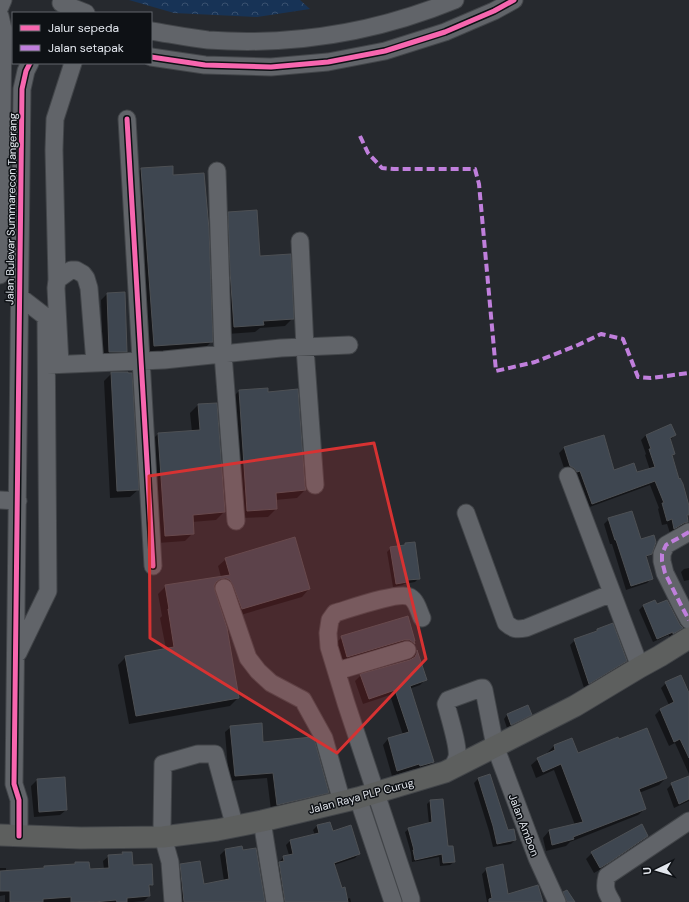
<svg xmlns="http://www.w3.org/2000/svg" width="689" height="902" font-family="'DM Sans',sans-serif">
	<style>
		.park { fill: url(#park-crowns) }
		.shadow { fill: #0007 }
		.building { fill: #3e4650; stroke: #4d5054 }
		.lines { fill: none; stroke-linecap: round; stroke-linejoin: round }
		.minor-casing { stroke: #424549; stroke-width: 19 }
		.major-casing { stroke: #424549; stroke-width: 23 }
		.minor { stroke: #616469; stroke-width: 17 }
		.major { stroke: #5d5f5e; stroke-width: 21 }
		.quiet { stroke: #c07fdc; stroke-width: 4; stroke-dasharray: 8 4; stroke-linecap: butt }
		.cycleway-casing { stroke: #0e1115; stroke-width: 8 }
		.cycleway { stroke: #f766af; stroke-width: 5 }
		.marked { fill: #d73232; fill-opacity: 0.2; stroke: #d73232; stroke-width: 3; stroke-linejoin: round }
		.labels { text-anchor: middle; stroke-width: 3; stroke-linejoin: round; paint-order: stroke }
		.street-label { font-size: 11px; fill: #e3e7ee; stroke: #0e1115 }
	</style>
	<defs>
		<pattern id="park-crowns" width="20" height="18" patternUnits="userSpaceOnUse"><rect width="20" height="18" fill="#173356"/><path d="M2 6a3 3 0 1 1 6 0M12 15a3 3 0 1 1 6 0" fill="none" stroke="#39516f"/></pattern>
	</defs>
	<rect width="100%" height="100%" fill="#26292e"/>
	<!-- park -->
	<path class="park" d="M129 0H300L310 9 257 17 174 13Z"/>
	<!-- shadow -->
	<path class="shadow" d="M172 167 173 176 212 341 204 349 147 353 133 177 141 169Z
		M229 213 259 257 293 318 285 326 260 328 255 332 227 334 221 220Z
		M107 294 126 351 121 357 103 358 101 300Z
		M112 373 138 490 130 497 110 498 104 381Z
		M239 391 268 393 305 490 297 498 275 500 276 509 268 517 240 518 231 399Z
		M216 404 224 512 216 520 192 522 193 533 185 541 158 543 150 442 158 434 192 432 190 413 198 405Z
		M671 425 675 435 670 440 674 454 672 456 679 480 689 510V515L686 518 687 522 682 527 678 528 670 533 667 524 662 525 658 509 659 508 650 485 587 508 565 471 559 453 564 448 603 436 614 471 637 474 650 470 645 455 646 454 641 440 646 435Z
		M609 519 640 540 651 553 646 558 652 578 647 583 626 590 612 544H610L604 524Z
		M391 548 419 578 415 582 404 584 403 585 393 587 387 552Z
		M226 559 309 589 302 597 234 617 217 586H213L238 698 230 706 129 724 118 665 126 657 166 649 160 618 162 616 158 594 166 586 221 577 218 566Z
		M689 568V580L684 581 681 572 684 569Z
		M654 601 656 606 682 628 678 631 669 637V635L653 642 639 610 643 606Z
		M407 617 414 644 408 649 342 663 336 643 342 637Z
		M597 630 626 661 621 666 584 688 570 645 575 640 594 633Z
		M416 652 426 679 420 685 409 689 433 762 428 767 414 771V769L392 776 383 745 388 739 403 735 390 695 363 704 355 681 361 675 411 660 412 656Z
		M666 683 689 694V774L675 743 669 746 655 715 660 710 669 705 661 688Z
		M530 714 527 718 507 728 504 719 507 715Z
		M231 727 262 743 328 792 322 798 271 810 267 778 229 781 225 732Z
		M572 739 578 754 666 778 659 785 639 793 645 809 638 815 570 842 566 846 546 851 543 838 549 831 575 825 554 770 536 778 531 765 538 759 548 754 547 753 554 746Z
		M489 776 507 831 515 840 511 844 493 847 489 831 474 783 478 779Z
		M689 777V801L674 808 667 789 672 784Z
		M37 780 66 810 60 815 34 817 31 786Z
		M430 801 447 847 454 862 450 865 440 866 439 857 412 862 411 853 405 832 409 829 429 824 427 804Z
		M317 826 332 832 359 854 355 858 334 865 341 889 347 899 350 898 351 902H281L275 867 280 863V861L284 857 289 855 286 845 290 841 315 835 313 830Z
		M647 836 641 842 603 868 594 873 586 859 592 853Z
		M242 848 264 902H178L175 871 181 865 203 885 224 881 220 855 225 850Z
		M123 853 132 866 152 884 149 888V896L144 901 133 902H5V895L0 896V868H6V871L42 869 44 867 74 865 75 863 89 870 104 869 103 861 109 856 121 855Z
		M487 869 508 895 542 902H487L482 874Z"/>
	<!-- building -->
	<path class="building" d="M173 166V175L204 173 209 229 213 342 154 346 141 168Z
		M257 210 260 256 291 254 294 319 263 321 264 325 234 327 230 271 228 212Z
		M125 292 127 352H109L107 293Z
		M111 372H128V373H132L139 490 117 491Z
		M268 388V392L298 389 305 486 306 490 276 493 277 509 247 511 239 390Z
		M217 403 225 512 193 515 194 534 165 536 158 433 200 430 198 404Z
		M671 424 676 435 670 438 675 454 672 455 679 479 680 478 683 484 689 506V515H687L688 522 684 523 674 529 672 519 667 521 662 503H664L655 481 592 504 580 471 577 472 574 468 570 466 564 447 604 435 614 470 634 463 637 472 655 467 649 449H651L646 435Z
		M632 511 641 539 654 535 656 542 652 554 646 556 653 579 631 586 616 540H615L608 518Z
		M295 537 310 589 242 609 233 585 230 580 226 578 220 579 216 582 214 586 215 591 227 628 239 698 136 716 125 656 174 647 168 609H169L165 585 230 575 225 558Z
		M415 542 420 579 407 580V582L396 584 390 547 405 545V543Z
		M655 600 657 604 667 600 680 625 683 628 673 634V632L657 639 643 605Z
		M408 616 415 641H414L415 644 410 640H404L347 657 341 636Z
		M613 623 627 661 589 684 574 639 597 631V629Z
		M417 650 427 680 410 686 434 762 420 766 419 764 397 771 388 738 409 732 395 690 369 699 360 674 410 660 415 657 417 653Z
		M681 675 689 693V758L680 739 674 742 660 709 674 702 665 682Z
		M528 705 532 715 511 725 507 714Z
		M262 723 263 742 312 737 315 742 329 793 277 805 273 773 235 776 230 726Z
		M647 728 667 778 639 789 646 809 573 837 574 839 552 845 549 830 583 822 561 764 543 772 537 758 555 750 554 745 572 738 578 753 618 737 619 739Z
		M490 774 508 830 514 829 516 840 497 844 493 826 478 778Z
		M689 776V799L679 804 671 783Z
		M65 777 67 810 39 812 37 779Z
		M443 799 448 846H453L455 862 443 863 442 854 415 860 413 850H414L408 828 432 822 430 800Z
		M330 822 333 831 351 825 360 854 334 863 342 888 345 887 348 902H285L279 862 284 861 283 856 293 854 290 840 319 833 317 825Z
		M642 824 648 836 610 862 600 868 591 852Z
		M242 846 243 850 256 848 265 902H184L180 864 200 861 204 884 229 879 225 849Z
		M122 852H132L133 865 152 864 153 885H149L150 896 127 898V902H117L116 900 94 902H71V897L43 899V902H10V891H0V871L44 868V866L75 864V862H89L90 869 109 868 108 855 123 854Z
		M503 864 508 894 538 885 543 902H489V899L492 898 486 868Z
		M567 890 575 902H567L563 892Z"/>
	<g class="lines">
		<defs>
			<path id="minor" d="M61 3 86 13
				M0 7 3 0
				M0 16 3 29 0 275
				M151 31C170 34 189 38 208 40 292 46 377 32 455 0
				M151 57 205 65 271 67 328 62 385 51 445 32 494 11 514 0
				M127 119 153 566
				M217 171 223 354 236 521
				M300 241 305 348 315 485
				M57 280 54 150 55 119 73 63
				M60 364 56 288 57 280 71 270H76L83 274 86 278 89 288 95 363
				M47 365 164 360 281 348 349 345
				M568 476 640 667
				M0 500 18 501
				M466 513 506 623C513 629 516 630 526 628L612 593
				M689 532 666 545 662 554V561L665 573 682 607 689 620
				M224 588 248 658 258 671 271 683 303 700 324 738 342 802
				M18 653 48 591 46 317 20 297
				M337 671 407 650
				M452 769C453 765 456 761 457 757 459 747 449 716 446 704L448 700 481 688H483L484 690 495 746 537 858 557 902
				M358 798 393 902
				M262 821 275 902
				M19 836V800L14 784 22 89 26 71 30 63
				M157 837 162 829 163 764 198 754H215L233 820 230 828
				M163 837 170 862 173 902
				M411 902V899L346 703 329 647 328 633 330 620 335 613C349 609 399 591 410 597 417 601 419 612 422 618
				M612 902C606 892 604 888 607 876L689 821"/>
			<path id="major" d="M0 835 81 838 163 837 217 830 262 821 358 798 445 772 575 706 640 667 660 656 689 638"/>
		</defs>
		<!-- minor casing -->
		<use href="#minor" class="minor-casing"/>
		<!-- major casing -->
		<use href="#major" class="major-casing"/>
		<!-- minor -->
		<use href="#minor" class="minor"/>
		<!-- major -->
		<use href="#major" class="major"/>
		<!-- quiet -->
		<path class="quiet" d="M360 136 368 153 382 168 394 169H475L479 184 496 371 535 362 578 345 601 334 623 339 638 377 651 378 689 373
			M689 532 666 545 662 554V561L665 573 682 607 689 620"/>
		<defs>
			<path id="cycleway" d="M151 57 205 65 271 67 328 62 385 51 445 32 494 11 514 0
				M127 119 153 566
				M19 836V800L14 784 22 89 26 71 30 63"/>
		</defs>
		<!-- cycleway casing -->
		<use href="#cycleway" class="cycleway-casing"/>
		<!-- cycleway -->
		<use href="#cycleway" class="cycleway"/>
	</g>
	<!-- marked area -->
	<path class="marked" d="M374 443 426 659 337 753 150 638 149 476Z"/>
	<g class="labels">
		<!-- street labels -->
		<g class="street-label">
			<text transform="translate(11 209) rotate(-89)" y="4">Jalan Bulevar Summarecon Tangerang</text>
			<text transform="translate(361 796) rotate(-15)" y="4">Jalan Raya PLP Curug</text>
			<text transform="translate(524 825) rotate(69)" y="4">Jalan Ambon</text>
		</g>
	</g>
	<!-- legend -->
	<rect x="12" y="12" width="140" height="52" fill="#0e1115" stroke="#63676c"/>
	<rect x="20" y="25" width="20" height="6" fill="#f766af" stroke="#63676c"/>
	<text x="48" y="32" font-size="12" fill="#e3e7ee">Jalur sepeda</text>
	<rect x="20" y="45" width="20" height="6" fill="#c07fdc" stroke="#63676c"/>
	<text x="48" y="52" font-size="12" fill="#e3e7ee">Jalan setapak</text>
	<!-- north arrow -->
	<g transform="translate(657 870) rotate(265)" stroke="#0e1115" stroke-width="3" paint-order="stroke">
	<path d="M0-3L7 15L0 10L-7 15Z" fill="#e3e7ee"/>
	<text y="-6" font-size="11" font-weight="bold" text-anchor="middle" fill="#e3e7ee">U</text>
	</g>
</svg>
